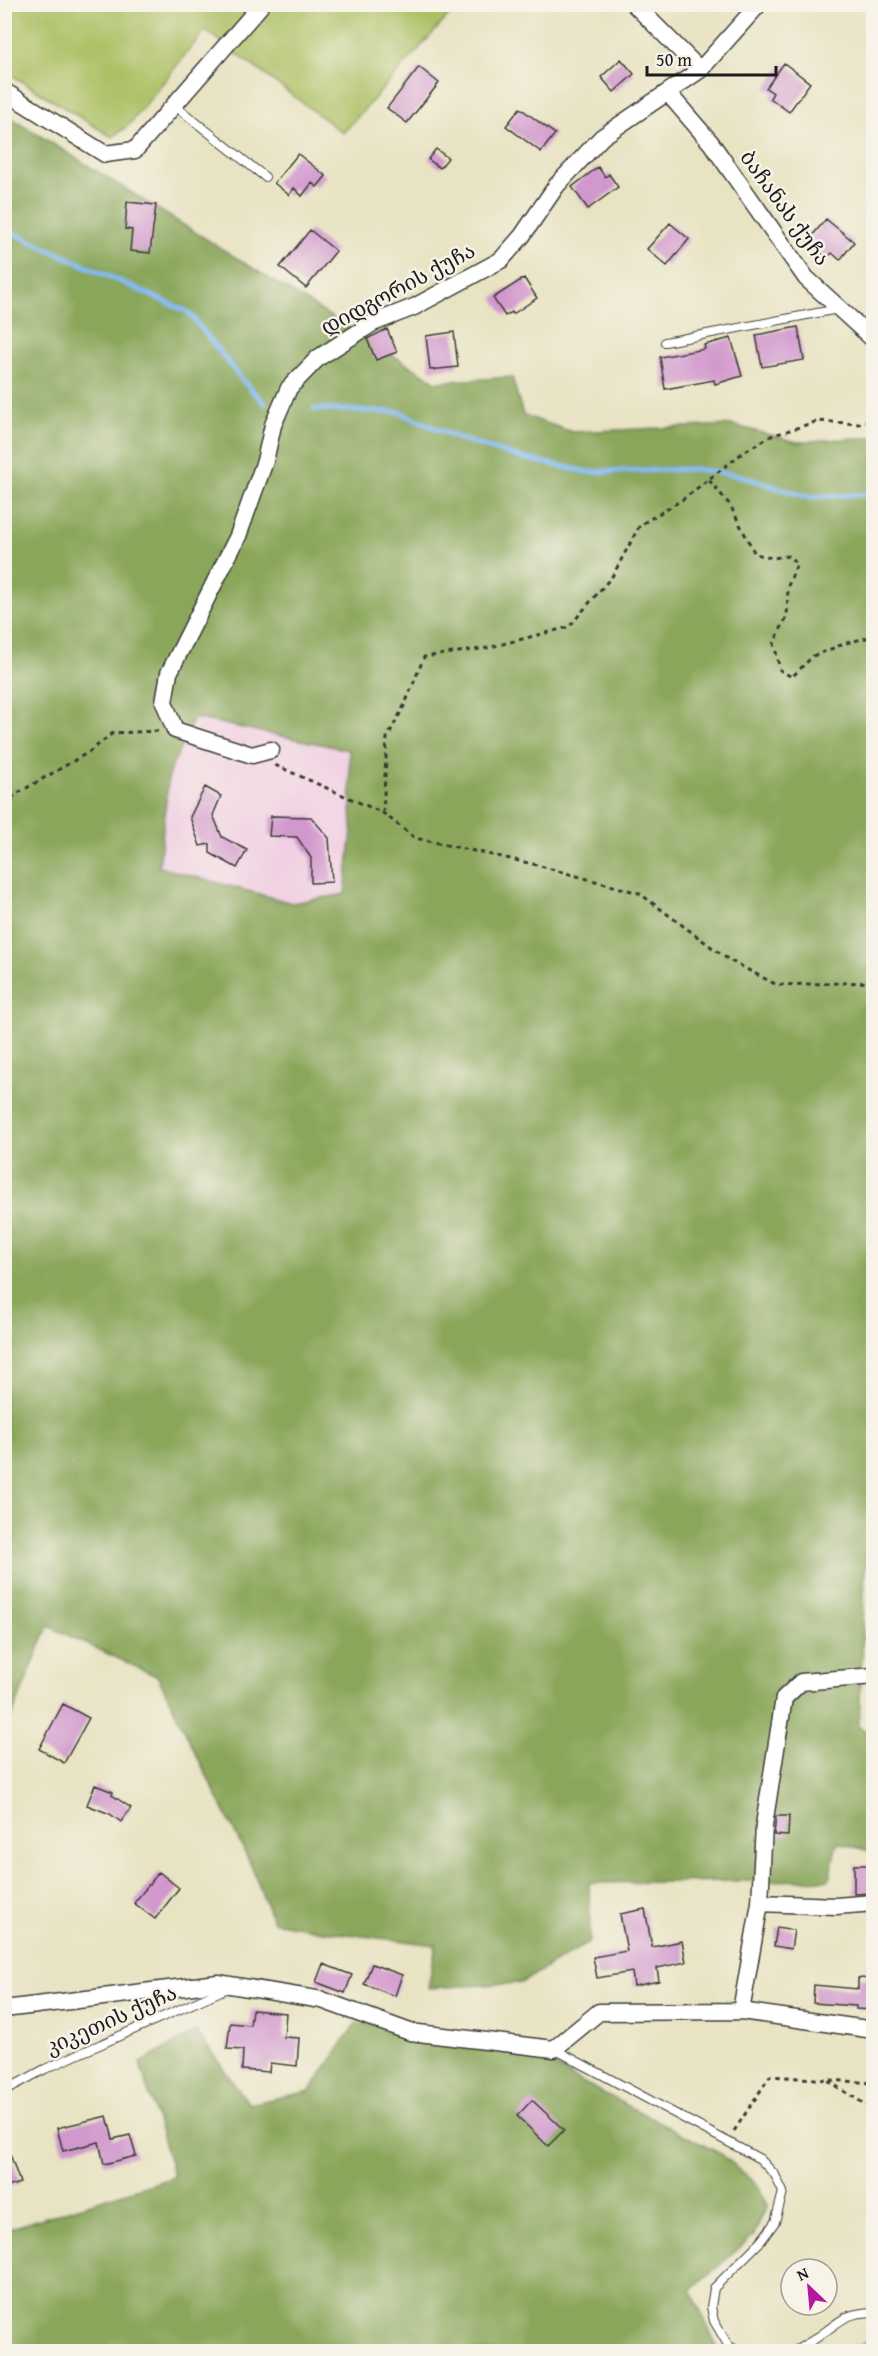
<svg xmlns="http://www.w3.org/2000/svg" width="878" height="2356" font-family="'Gentium Book Plus','Noto Serif Georgian',serif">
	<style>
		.built { fill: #f1d0e3 }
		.green { fill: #acc064; stroke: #646e40; stroke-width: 1.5 }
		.forest { fill: #89a65a; stroke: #52613b; stroke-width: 1.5; fill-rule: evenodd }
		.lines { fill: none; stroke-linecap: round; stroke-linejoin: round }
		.stream { stroke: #86bbf4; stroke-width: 5 }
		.building { fill: #d198cd }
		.lane-casing { stroke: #3b3a35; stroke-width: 10 }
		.street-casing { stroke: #3b3a35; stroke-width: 19 }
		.path { stroke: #3b3a35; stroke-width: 3; stroke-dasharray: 4.5 4.5; stroke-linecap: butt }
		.lane { stroke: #fff; stroke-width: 8 }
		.street { stroke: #fff; stroke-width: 16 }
		.labels { text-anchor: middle; stroke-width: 5; stroke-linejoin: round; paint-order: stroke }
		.street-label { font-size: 21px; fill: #1c1c1c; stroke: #f7f3e8 }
	</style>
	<rect width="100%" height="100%" fill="#f7f3e8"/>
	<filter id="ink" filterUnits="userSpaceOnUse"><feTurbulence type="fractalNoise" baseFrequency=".0167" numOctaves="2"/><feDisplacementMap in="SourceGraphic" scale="12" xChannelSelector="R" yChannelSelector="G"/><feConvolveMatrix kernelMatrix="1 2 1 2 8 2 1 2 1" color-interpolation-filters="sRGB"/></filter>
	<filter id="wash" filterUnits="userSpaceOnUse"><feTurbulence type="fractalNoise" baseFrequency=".008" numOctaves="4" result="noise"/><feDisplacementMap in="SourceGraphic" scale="24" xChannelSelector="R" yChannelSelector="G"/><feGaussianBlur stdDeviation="1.35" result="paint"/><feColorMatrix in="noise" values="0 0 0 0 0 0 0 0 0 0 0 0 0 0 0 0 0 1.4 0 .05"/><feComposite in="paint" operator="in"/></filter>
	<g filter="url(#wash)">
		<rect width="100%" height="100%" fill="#e8e3c2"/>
		<!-- built -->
		<path class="built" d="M194 718 349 750 352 830 346 894 292 903 159 867 169 773Z"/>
		<!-- green -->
		<path class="green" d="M4 5H458L343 133 205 30 129 125 112 137 5 71Z
			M873 2339V2351H844L847 2350Z"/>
		<!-- forest -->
		<path class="forest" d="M5 114 436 382 512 377 523 415 572 432 732 425 797 442 873 437 874 1522H867L859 1727 873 1736V1852L837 1842 829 1880 589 1883 590 1941 521 1983 428 1988 436 1945 323 1931 273 1922 250 1863 158 1677 48 1626 5 1733ZM194 718 349 750 352 830 345 894 292 903 159 867 169 773Z
			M356 2023 518 2045 576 2079 721 2154 758 2185 767 2206 753 2236 691 2290 719 2351 5 2352V2230L174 2177 140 2063 196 2031 249 2104 310 2091Z"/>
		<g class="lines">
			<!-- stream -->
			<path class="stream" d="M4 229 188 312 244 382 265 404
				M314 409 399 412 460 439 522 458 588 472 695 469 737 475 808 497 874 494"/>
		</g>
		<g id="blocks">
			<!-- building -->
			<path class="building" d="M621 59 634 74 614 92 601 77Z
				M784 63 810 83 789 112 770 98 773 93 766 88Z
				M419 67 439 83 407 123 387 108Z
				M520 108 555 134 541 152 506 126Z
				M436 149 448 158 440 168 428 159Z
				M298 154 326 176 317 187 312 183 302 196 294 188 289 195 274 183Z
				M598 167 605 177 609 174 618 187 588 209 572 187Z
				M127 202 156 205 150 253 130 251 132 230 125 229Z
				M826 219 854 242 840 260 832 253 827 258 807 242Z
				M670 223 689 239 667 266 647 249Z
				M310 230 336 251 306 288 280 267Z
				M524 278 537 298 513 314 512 312 505 316 493 298Z
				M798 327 804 360 762 367 756 335Z
				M387 329 397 352 376 360 367 339Z
				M454 332 458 367 430 370 426 336Z
				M731 338 742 376 715 384 714 380 665 389 660 357 705 349 704 345Z
				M205 787 221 796 213 815 222 837 247 850 237 868 210 853V844L200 846 190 817Z
				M271 816 311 817 329 838 332 882 311 883V858L297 837 269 836Z
				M63 1704 89 1718 64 1763 39 1749Z
				M95 1785 113 1792 112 1795 131 1808 121 1822 110 1814 87 1805Z
				M776 1816H789L788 1836 774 1835Z
				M854 1865H873V1893L854 1894Z
				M159 1872 179 1888 155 1919 134 1903Z
				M645 1909 652 1947 682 1941 686 1962 657 1968 659 1981 634 1986 632 1972 597 1978 593 1957 627 1951 620 1914Z
				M777 1927 794 1930 791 1949 774 1946Z
				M323 1964 352 1975 345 1993 316 1982Z
				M372 1964 402 1975 395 1996 364 1984Z
				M858 1978 873 1979V2010L856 2009V2006L813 2003 814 1985 858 1989Z
				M252 2010 286 2013 284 2037 299 2038 297 2066 270 2063 269 2072 242 2070 243 2050 227 2049 230 2023 250 2025Z
				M532 2100 564 2130 548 2146 517 2116Z
				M107 2116 113 2139 130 2135 136 2156 104 2164 99 2142 63 2151 57 2128Z
				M4 2145H7L20 2183 4 2188Z"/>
		</g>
	</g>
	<g filter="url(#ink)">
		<use href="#blocks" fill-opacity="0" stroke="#3b3a35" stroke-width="1.5"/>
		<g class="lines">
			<defs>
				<path id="lane" d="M174 105 265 177
					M665 342 838 309
					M554 2049 760 2159 775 2175 783 2192 775 2222 761 2241 714 2288 711 2307 714 2321 728 2345 739 2352
					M4 2091 45 2069 230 1987
					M793 2352C803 2346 813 2341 822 2334 843 2319 846 2313 874 2312"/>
				<path id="street" d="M634 4 700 70
					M4 91 105 154 135 150 262 4
					M668 93 711 143 806 278 874 340
					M271 750 252 755 175 730 164 702 169 673 238 536 265 461 273 425 289 388 318 358 373 323 414 307 501 260 522 236 557 185 602 137 700 70 759 4
					M760 1903 836 1906 874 1903
					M4 2009 218 1983 322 2000 410 2032 554 2049 599 2012 741 2011 874 2030
					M741 2011 760 1903 764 1825 784 1698 801 1682 874 1676"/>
			</defs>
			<!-- lane casing -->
			<use href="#lane" class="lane-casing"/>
			<!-- street casing -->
			<use href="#street" class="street-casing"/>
			<!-- path -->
			<path class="path" d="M709 480 730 505 755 554 772 558 788 556 797 564 788 586 787 616 774 643 780 670 792 677 813 656 846 643 874 636
				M275 765 383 813 415 838 533 864 639 893 729 960 777 985 874 982
				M4 804 18 793 89 752 113 733 158 731
				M383 813 387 738 405 704 424 657 487 648 569 627 613 575 640 525 682 500 745 451 771 436 818 421 859 424 874 419
				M828 2081 874 2110
				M734 2131 770 2076 874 2083"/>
			<!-- lane -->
			<use href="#lane" class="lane"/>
			<!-- street -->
			<use href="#street" class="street"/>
		</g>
	</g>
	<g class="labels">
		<!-- street labels -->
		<g class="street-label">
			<text transform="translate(785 208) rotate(54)" y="7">ბაჩანას ქუჩა</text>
			<text transform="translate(398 289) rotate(-28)" y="7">დიდგორის ქუჩა</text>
			<text transform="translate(111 2020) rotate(-24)" y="7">კიკეთის ქუჩა</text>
		</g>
	</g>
	<!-- margin -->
	<rect width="878" height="2356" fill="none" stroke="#f7f3e8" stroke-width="24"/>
	<!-- north arrow -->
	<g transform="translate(809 2287) rotate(334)"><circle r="28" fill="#f7f3e8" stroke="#9f9d96" stroke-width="1.5"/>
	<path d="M0-4.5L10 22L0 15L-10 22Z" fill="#b5179e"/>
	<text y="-9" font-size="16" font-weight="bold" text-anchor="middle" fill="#1c1c1c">N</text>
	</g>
	<!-- scale -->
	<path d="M647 66v9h129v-9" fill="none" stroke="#1c1c1c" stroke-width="3"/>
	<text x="656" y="66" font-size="18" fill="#1c1c1c" stroke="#f7f3e8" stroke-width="4.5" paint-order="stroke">50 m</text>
</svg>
